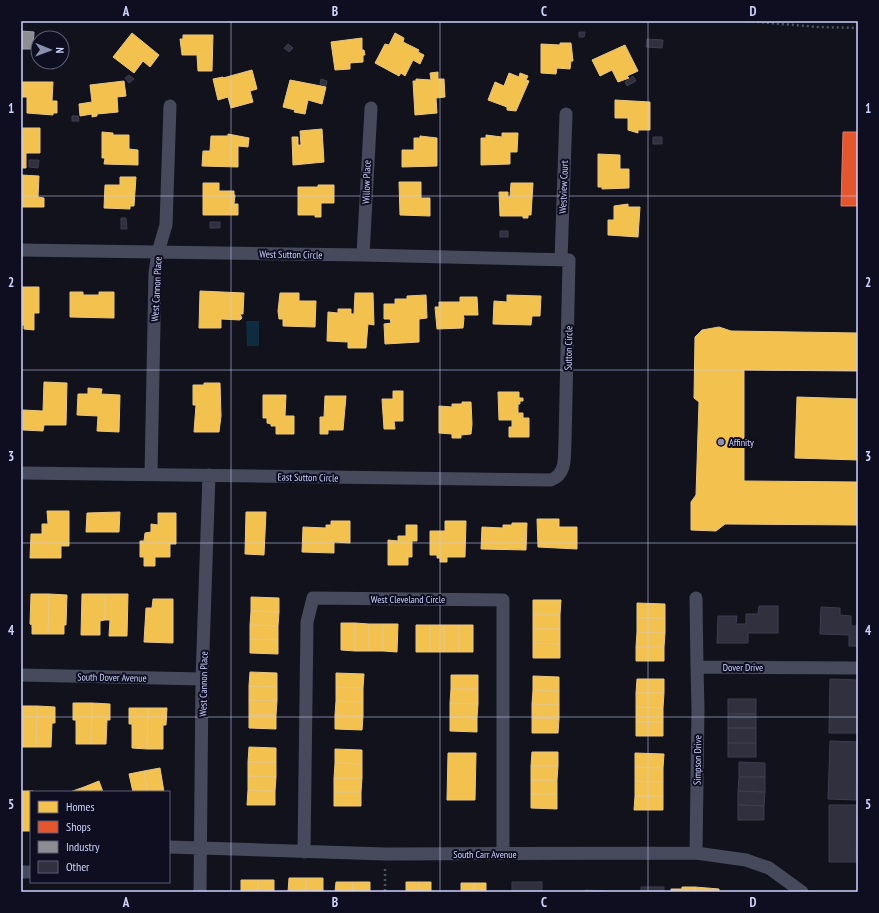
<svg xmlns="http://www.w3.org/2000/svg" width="879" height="913" font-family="'PT Sans Narrow',sans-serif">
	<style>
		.water { fill: #0f2b3f }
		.homes { fill: #f2c14e; stroke: #e8c682 }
		.shops { fill: #e4572e; stroke: #de7c6c }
		.industry { fill: #8d8d92; stroke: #a1a2b2 }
		.building { fill: #30303e; stroke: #3c3d4f }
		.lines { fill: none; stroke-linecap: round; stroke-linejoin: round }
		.path { stroke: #48585f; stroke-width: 2.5; stroke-dasharray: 2 3; stroke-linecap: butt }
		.minor { stroke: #474a5d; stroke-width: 13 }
		.grid { fill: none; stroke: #cfd2fd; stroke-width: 1; stroke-opacity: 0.55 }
		.poi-dot { fill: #8d8fae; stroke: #0e0e20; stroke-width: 1.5 }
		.labels { text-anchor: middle; stroke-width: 4; stroke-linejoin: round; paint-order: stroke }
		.street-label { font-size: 10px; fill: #cfd2fd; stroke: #0e0e20 }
		.poi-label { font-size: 10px; fill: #cfd2fd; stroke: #0e0e20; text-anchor: start }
		.neatline { fill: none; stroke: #cfd2fd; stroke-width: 1.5 }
		.grid-label { font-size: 13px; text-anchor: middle; font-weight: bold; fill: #cfd2fd }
	</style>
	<rect width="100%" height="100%" fill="#12121c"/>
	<!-- water -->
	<path class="water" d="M246 321H259V346H247Z"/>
	<!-- homes -->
	<path class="homes" d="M132 33 159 55 150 67 143 61 134 73 113 57Z
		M395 33 404 38 403 42 419 50 418 52 424 55 420 64 413 60 405 76 401 73 399 76 375 63 385 44 389 45Z
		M183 35H213L212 71H198L197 55H182L180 39H183Z
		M362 38V50H364L365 55H363V62L350 63V69L335 70 331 42Z
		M560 43H571L573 61H571L570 69 557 68 556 74 541 73V44L560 45Z
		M625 45 638 71 627 76 629 78 618 82 612 70 600 76 592 60Z
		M252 70 257 89 250 91 253 102 231 108 228 97 218 100 213 79 223 77V78Z
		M438 72V79H444L445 97 436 98 437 113 415 115 413 81H416V79L431 80 430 73Z
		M509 73 519 77 520 73 528 76 526 80 529 81 516 111 507 110V107L488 100 495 82 504 86Z
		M290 80 326 87 322 104 308 100 305 114 294 112 295 110 283 107Z
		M124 81 126 96 117 97 118 112 97 114V116L92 117V114L80 116 79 104 92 102 90 85Z
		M21 82H53L52 101H57V113H53V115L27 113V97H21Z
		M615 100 650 102V130H638V133L628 130V118H615Z
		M22 128H40V153H26V168H21Z
		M322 129 324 162 293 165 292 137H298V145H301L300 131Z
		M102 132 113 133V135H129V149L138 150V165L104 164 105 158H102Z
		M502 133H518L517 152H510V164L481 165V138H486V135L502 137Z
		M228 134 249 138 248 147 238 146V167L202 166 203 151H210L211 136H228Z
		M420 136 437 138V166L402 167V150H414V138H420Z
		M598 154 620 155V169H629V188L602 189V187H598Z
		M21 175 39 176 38 197 44 198V207H21Z
		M120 177H136L134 206H130V209L104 208 105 185H120Z
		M399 182H421V198H430V216L400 215Z
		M203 183H219V191H234V195H235L234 204H238V215H203Z
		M511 183H533L531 215H528V218H523V216H500L499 192H508V197H510Z
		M318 185H334V203H321V217H315V215H298V187H318Z
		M628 204V207H640L638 237 608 235V220H614V206Z
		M21 287H39V313H34V330L24 329V325H21Z
		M200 291 244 293 243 314H240L242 318 240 320 221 319V328H199Z
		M70 292H83V295H99V292H114V318L70 317Z
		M280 293H299V301H316L315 327 283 326V319H279L278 311Z
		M355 293H373L374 325 368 324 366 348H348V342L327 341 328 312 338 313V309H351V314H354Z
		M426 295 427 318 419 319V342L385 344 384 324 391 323 390 319H384V304H395V299H407V296Z
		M507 295 541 296 540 316H532L531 325 493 324 494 301 507 302Z
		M460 297H477L478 315H463L464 318 463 328 437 329 435 307H439V302H460Z
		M719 327 731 331 858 333V371L744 370V481L858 482V525L725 524 716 531 691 530V502L696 495 699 402 694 398 695 337 702 330Z
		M44 382 67 383 66 425H44L43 431 23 430V410L43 411Z
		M204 383H220L221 416 219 432H194L196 405H193V385H204Z
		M88 388 102 389 101 394 120 395 119 432 97 431 98 416 77 415 78 394H88Z
		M393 391H403V421H394L395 429H384L382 399H393Z
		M498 392H519V398H523V401H520V404H518V413H523V418H529V437H509V427H512V420H499Z
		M263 395H286L285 416H294V434H276V426H271V424L267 423V418H263Z
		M325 396H346L343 430H328V434H320V417H324Z
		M797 397 858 399V460L795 458Z
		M462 402H471L472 424 471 434 461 435V438H452V434L439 433V406L452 407V404H462Z
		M47 511H69V546H61V558H30L31 534H42V524H48Z
		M120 512 119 532H86L87 513Z
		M246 512H266L264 555 245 554Z
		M158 513H176V544H170V557H155V566H144V557H140V541H144L145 533 151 532V524L158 525Z
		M537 519H559V527H577V549L538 547Z
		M331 521H350V543L334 542V553L302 552 303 527 326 528V525H331Z
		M445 521H466L465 557H447V562H440V558H437V555H430V531H445Z
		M512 523H527L526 550 481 549 482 527 503 528V525H512Z
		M406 525H417V541H412V557H408V565H388V540L398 541V536H406Z
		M31 594H49L48 634H32V625L30 624Z
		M49 594 67 595 66 625H64V634H48Z
		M82 594H105V620L100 621V635H81Z
		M105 594H128L127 636H109L110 620H105Z
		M251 597 279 598V612L251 611Z
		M153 599H173V643L144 642 146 608H152Z
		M533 600H561L560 615H533Z
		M637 603 665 604V618H637Z
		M251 611 279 612 278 626 250 625Z
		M533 615H560V629H533Z
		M637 618H665V633L637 632Z
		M341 623H355V651L341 650Z
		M355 623 369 624V651H355Z
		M369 624H383V651H369Z
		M383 624H398L397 652 383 651Z
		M250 625 278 626V640L250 639Z
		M416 625H430V652H416Z
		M430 625H444V652H430Z
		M444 625H459V652H444Z
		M459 625H473V652H459Z
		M533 629H560V644L533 643Z
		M637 632 665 633 664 647H636Z
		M250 639 278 640V654L250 653Z
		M533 643 560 644V658H533Z
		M636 647H664V661H636Z
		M250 672 277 673V687L249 686Z
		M336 673 364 674 363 688 336 687Z
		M451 675H478V689H451Z
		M533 676 559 677V691L533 690Z
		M637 679H664V693H636Z
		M249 686 277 687V701L249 700Z
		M336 687 363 688V702L336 701Z
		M451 689H478V704L450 703Z
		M533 690 559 691V705L532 704Z
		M636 693H664L663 708 636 707Z
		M249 700 277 701 276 715H249Z
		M336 701 363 702V716L335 715Z
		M73 703H92L91 744H76V720H73Z
		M92 703 110 704V720H107L106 744H91Z
		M450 703 478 704 477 718 450 717Z
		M532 704 559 705V719L532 718Z
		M21 706H37L36 747H21Z
		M37 706 55 707V723H52L51 747H36Z
		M636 707 663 708V722H636Z
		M129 708H148L147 749 132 748V724H129Z
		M148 708H167L166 725H163V749H147Z
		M249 715H276V729L249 728Z
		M335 715 363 716 362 730 335 729Z
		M450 717 477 718V732L450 731Z
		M532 718 559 719 558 733H532Z
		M636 722H663V736H636Z
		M249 747 276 748V762H248Z
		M335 749 362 750V764L335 763Z
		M532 752H558V766H531Z
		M448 753H476L475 800H447Z
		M635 753 664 754 663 768 635 767Z
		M248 762H276V777L248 776Z
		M335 763 362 764V778H334Z
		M531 766H558L557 780H531Z
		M635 767 663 768V782L635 781Z
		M160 768 164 792H148L144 771Z
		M144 771 148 792H133L129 774Z
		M248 776 276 777 275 791 248 790Z
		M334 778H362L361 792H334Z
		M531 780H557V794H531Z
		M99 781 103 792H86L84 787Z
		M635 781 663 782V796H635Z
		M84 787 86 792H70Z
		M248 790 275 791V805H247Z
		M21 791H33L31 792V831H21Z
		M334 792H361V806H334Z
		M531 794H557V809L531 808Z
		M635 796H663V810H634Z
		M289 878H306V892H288Z
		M306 878H323V892H306Z
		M241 880H258V892H241Z
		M258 880H274V892H258Z
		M336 882H352L353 892H335Z
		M352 882H370V892H353Z
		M406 882H419V892H406Z
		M419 882H431V892H419Z
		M461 883H474V892H461Z
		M474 883H486V892H474Z
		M682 887H695V892H671V889H682Z
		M695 887 719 889V892H695Z"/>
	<!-- shops -->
	<path class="shops" d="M843 132H858V206H841Z"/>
	<!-- industry -->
	<path class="industry" d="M21 31 34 32 33 49H21Z"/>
	<!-- building -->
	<path class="building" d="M579 32H585L584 37H579Z
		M647 39 663 40 662 48 646 47Z
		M288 44 293 48 289 52 284 48Z
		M129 75 134 79 129 83 125 78Z
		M633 76 636 81 627 86 625 82Z
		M321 79 327 81 326 86 320 84Z
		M72 116H78L79 121H72Z
		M653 137H662V144H653Z
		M29 160H39L38 168 29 167Z
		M121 218H126L127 229H121Z
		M210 222H220V228H210Z
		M500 231H508V237H500Z
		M759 606H778V633H748V643H717L718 616H737L736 624H746V614H758Z
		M821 607 840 608V615L851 616V626H858V646H849V635L820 634Z
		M830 679 858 680 857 733H829Z
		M728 699H756V714H728Z
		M728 714H756V728H728Z
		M728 728H756V743H728Z
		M830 741 857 742 856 800 828 799Z
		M728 743H756V757H728Z
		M739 762 765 763V777H739Z
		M739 777H765V792L738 791Z
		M738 791 765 792 764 806 738 805Z
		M738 805 764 806V820H738Z
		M829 805H857L856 862H829Z
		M512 882H542V892H512Z
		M641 887H664V892H641Z
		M585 890 605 891V892H585Z"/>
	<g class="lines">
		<!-- path -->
		<path class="path" d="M747 21 817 27 858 28
			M385 869V892"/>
		<!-- minor -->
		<path class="minor" d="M21 250 363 255 569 260 565 442C564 457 567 474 551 480L21 473
			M363 255 371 108
			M561 260 566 114
			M151 474 155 273 158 252 166 225 170 106
			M696 598 697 667 858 668
			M21 675 202 679
			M169 847 385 854 696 853 746 860 769 868 802 892
			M304 852 307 622 313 598 503 600V854
			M696 853 698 710 697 667
			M21 872H31
			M200 892 202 679 209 475"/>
	</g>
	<!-- grid -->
	<path class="grid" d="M231 21V892M440 21V892M648 21V892M21 196H858M21 370H858M21 543H858M21 717H858"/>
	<!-- markers -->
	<circle class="poi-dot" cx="721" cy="442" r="4"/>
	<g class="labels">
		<!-- street labels -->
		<g class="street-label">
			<text transform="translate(366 182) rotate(-88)" y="4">Willow Place</text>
			<text transform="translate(563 187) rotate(-88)" y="4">Westview Court</text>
			<text transform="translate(291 254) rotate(1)" y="4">West Sutton Circle</text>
			<text transform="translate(156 289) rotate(-87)" y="4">West Cannon Place</text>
			<text transform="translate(568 348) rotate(-89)" y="4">Sutton Circle</text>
			<text transform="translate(308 477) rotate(1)" y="4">East Sutton Circle</text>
			<text x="408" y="603">West Cleveland Circle</text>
			<text x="743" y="671">Dover Drive</text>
			<text transform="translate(112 677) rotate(1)" y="4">South Dover Avenue</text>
			<text transform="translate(203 684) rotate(-89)" y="4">West Cannon Place</text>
			<text transform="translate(697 760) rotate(-89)" y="4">Simpson Drive</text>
			<text x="485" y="858">South Carr Avenue</text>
		</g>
		<!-- poi labels -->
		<g class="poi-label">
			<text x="729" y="446">Affinity</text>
		</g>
	</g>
	<!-- border -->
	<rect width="879" height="913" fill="none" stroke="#0e0e20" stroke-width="44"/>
	<!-- legend -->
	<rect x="30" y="791" width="140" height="92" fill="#0e0e20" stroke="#5b5c78"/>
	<rect x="38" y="801" width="20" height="12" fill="#f2c14e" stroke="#5b5c78"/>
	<text x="66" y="811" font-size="12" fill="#cfd2fd">Homes</text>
	<rect x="38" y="821" width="20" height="12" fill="#e4572e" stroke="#5b5c78"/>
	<text x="66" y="831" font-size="12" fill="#cfd2fd">Shops</text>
	<rect x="38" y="841" width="20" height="12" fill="#8d8d92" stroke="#5b5c78"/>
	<text x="66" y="851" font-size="12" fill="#cfd2fd">Industry</text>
	<rect x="38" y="861" width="20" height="12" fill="#30303e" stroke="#5b5c78"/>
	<text x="66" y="871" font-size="12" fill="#cfd2fd">Other</text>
	<!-- north arrow -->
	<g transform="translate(50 50) rotate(91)"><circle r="19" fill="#0e0e20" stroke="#5b5c78"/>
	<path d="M0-3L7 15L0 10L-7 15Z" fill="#8d8fae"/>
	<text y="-6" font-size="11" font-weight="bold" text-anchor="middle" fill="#cfd2fd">N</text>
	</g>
	<rect x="22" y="22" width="835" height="869" class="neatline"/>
	<g class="grid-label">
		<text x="126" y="16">A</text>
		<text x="335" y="16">B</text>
		<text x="544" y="16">C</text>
		<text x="753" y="16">D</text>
		<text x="11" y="113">1</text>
		<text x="868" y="113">1</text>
		<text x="11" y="287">2</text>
		<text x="868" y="287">2</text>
		<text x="11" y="461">3</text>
		<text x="868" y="461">3</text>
		<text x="11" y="635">4</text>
		<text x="868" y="635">4</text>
		<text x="11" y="809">5</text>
		<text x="868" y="809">5</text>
		<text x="126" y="907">A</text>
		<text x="335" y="907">B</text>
		<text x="544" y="907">C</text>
		<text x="753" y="907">D</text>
	</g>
</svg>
